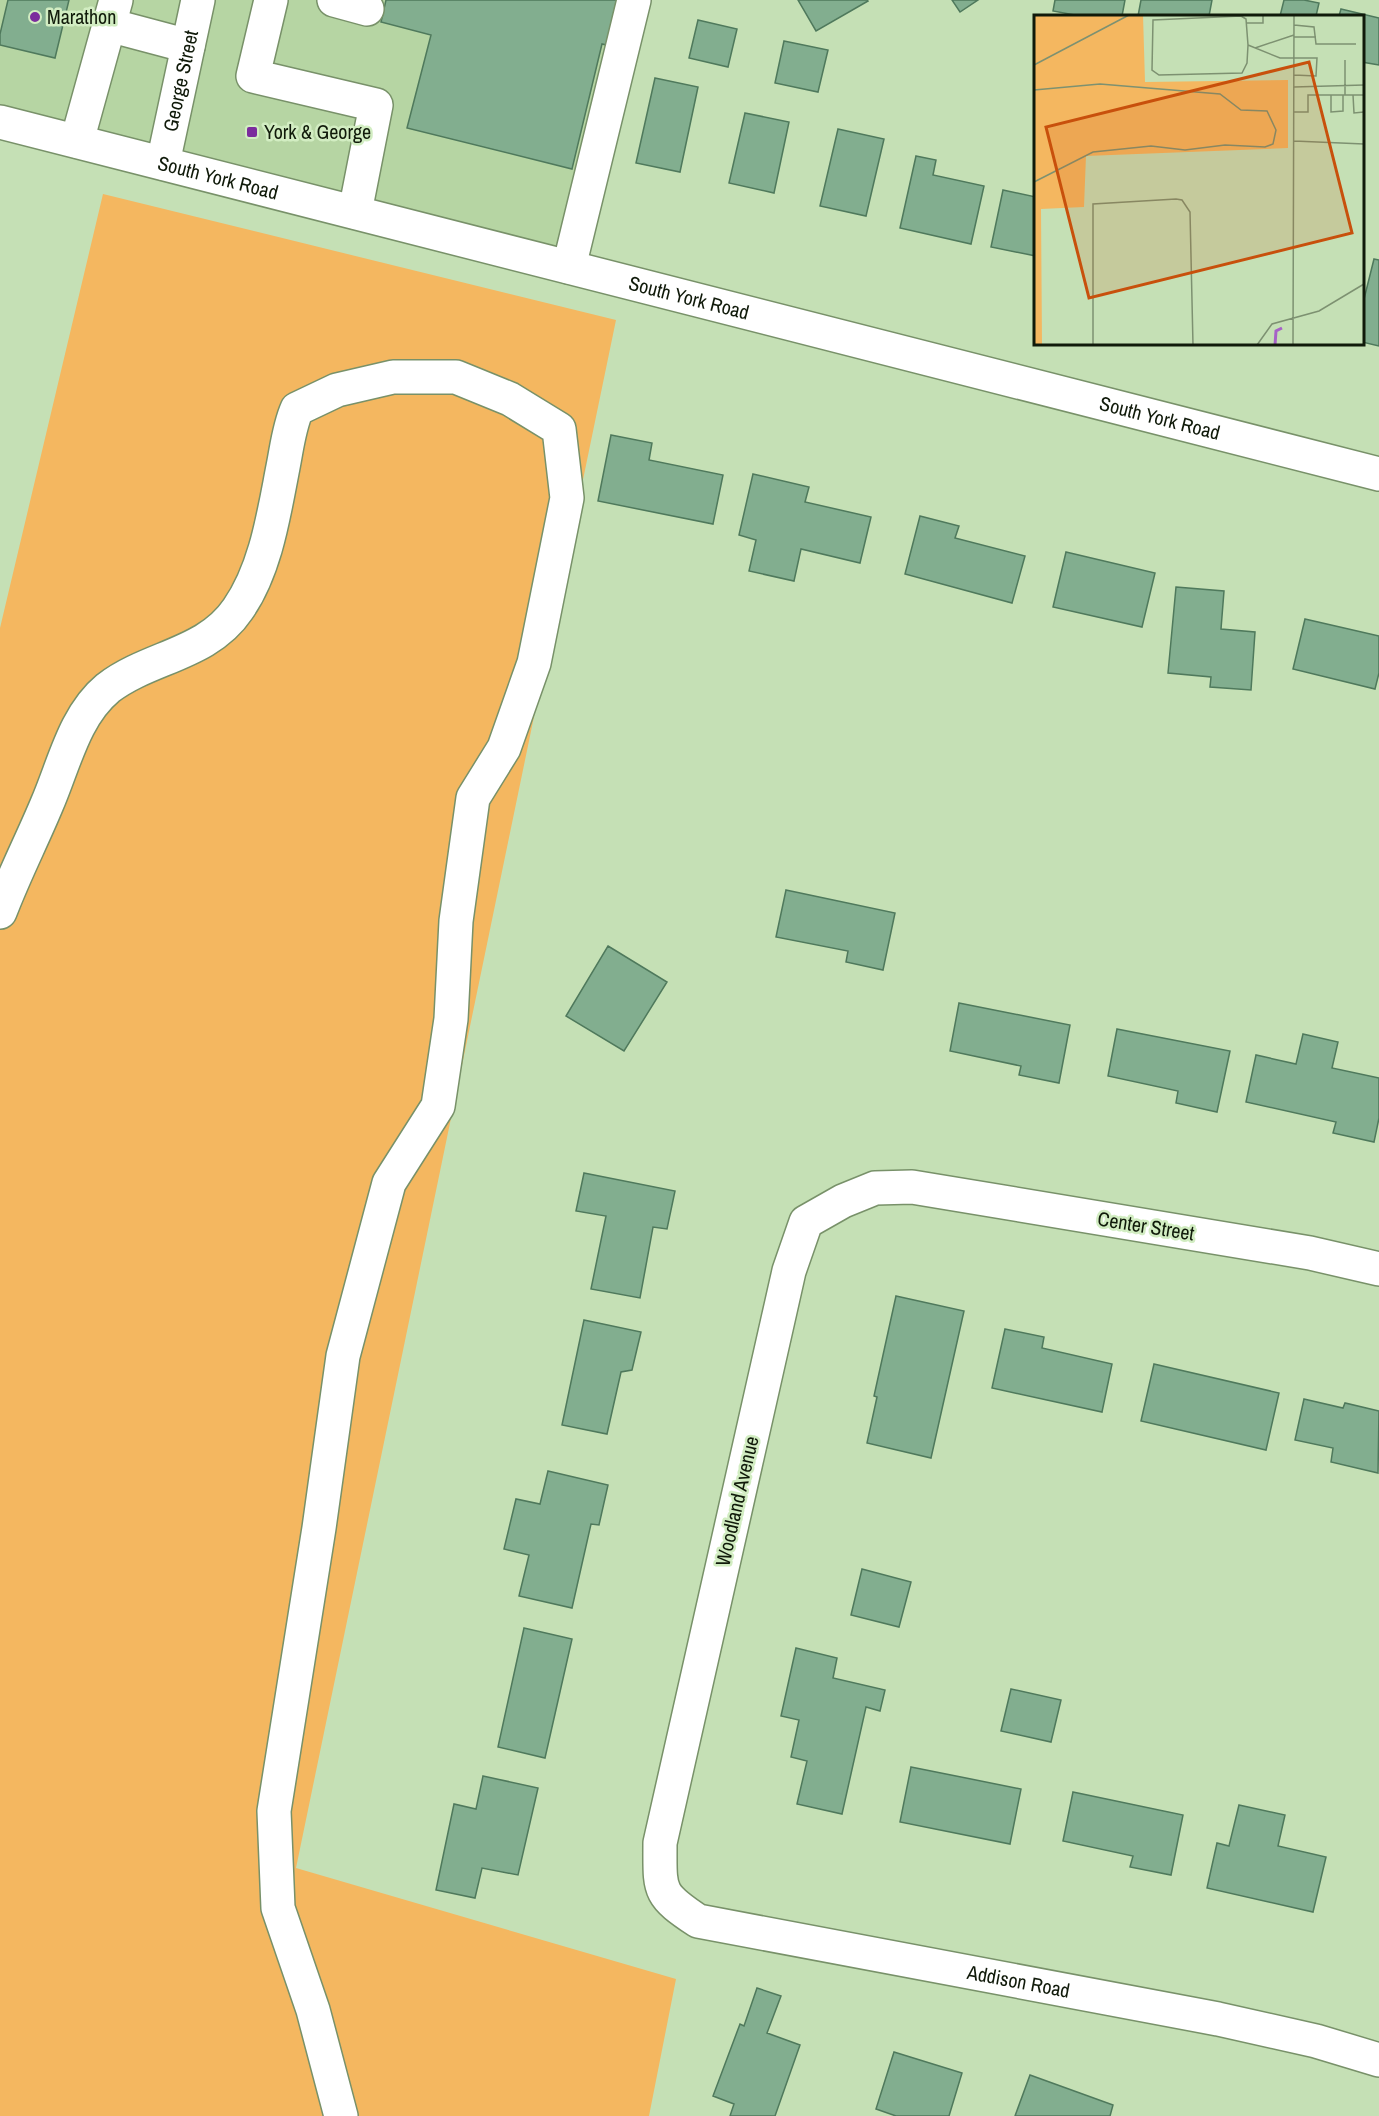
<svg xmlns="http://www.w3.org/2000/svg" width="1379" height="2116" font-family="'Archivo Narrow',sans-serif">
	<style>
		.built { fill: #b6d5a3 }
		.green { fill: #f4b760 }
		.building { fill: #82ae8f; stroke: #4f795c; stroke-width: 1.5 }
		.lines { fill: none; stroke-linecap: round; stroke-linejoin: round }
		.minor-casing { stroke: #789169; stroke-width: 36 }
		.major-casing { stroke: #789169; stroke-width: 36 }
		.minor { stroke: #fff; stroke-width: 33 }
		.major { stroke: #fff; stroke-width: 33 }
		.poi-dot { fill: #7b2c9d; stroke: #d2edc2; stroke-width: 2 }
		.labels { text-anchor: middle; stroke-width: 5; stroke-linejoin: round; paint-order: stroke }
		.poi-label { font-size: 20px; fill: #101a0a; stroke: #d2edc2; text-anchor: start }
		.street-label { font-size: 20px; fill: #101a0a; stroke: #d2edc2 }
		.inset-river { fill: none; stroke: #a661c7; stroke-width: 3 }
		.inset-road { fill: none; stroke: #7d9171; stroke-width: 1.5 }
		.view { fill: #c8500c; fill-opacity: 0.15; stroke: #c8500c; stroke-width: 3 }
		.inset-edge { fill: none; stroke: #101a0a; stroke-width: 3 }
	</style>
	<rect width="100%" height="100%" fill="#c5e0b5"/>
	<!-- built -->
	<path class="built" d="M0 0H191L157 154 0 114Z
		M206 0H648L580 262 173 158Z"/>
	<!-- green -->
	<path class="green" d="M103 194 616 320 296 1868 676 1979 649 2116H0V628Z"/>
	<!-- building -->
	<path class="building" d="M8 0H69L55 58 0 45V34Z
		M386 0H626L615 47 602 44 572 169 407 128 431 35 381 22Z
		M798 0H867L868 1 816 31Z
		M952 0H978L960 12Z
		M1055 0H1125L1122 16H1080L1053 11Z
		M1141 0H1212L1209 16H1138Z
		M1284 0H1304L1319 3 1316 16H1280Z
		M1341 9 1379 18V65L1362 62V16H1339Z
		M698 20 737 29 728 67 689 58Z
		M784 41 828 50 818 92 775 83Z
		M655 78 698 87 680 172 636 163Z
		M745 113 789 122 774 193 729 183Z
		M838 129 884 139 866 216 820 206Z
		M916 156 936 160 933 175 984 186 971 244 900 228Z
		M1003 190 1036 197V256L991 247Z
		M1374 259 1379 260V346L1362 342V307Z
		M611 435 652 443 649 460 723 475 713 524 598 501Z
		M753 474 809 487 805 502 871 517 860 563 801 549 794 581 749 571 756 540 739 535Z
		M920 516 959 526 955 538 1025 556 1012 603 905 574Z
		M1066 552 1155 573 1142 627 1053 607Z
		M1176 587 1224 591 1221 629 1255 632 1251 690 1210 687 1211 677 1168 673Z
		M1305 619 1379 636V673L1375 689 1293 669Z
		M786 890 895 913 883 970 846 962 848 951 776 937Z
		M608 946 667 982 624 1051 566 1016Z
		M959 1003 1070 1025 1059 1083 1019 1075 1021 1066 950 1051Z
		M1117 1029 1230 1051 1217 1112 1176 1103 1178 1091 1108 1076Z
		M1303 1034 1338 1042 1332 1068 1379 1078V1118L1374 1142 1333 1133 1336 1122 1246 1102 1256 1055 1296 1064Z
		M584 1173 675 1191 667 1229 653 1227 640 1298 591 1289 606 1216 576 1211Z
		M896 1296 964 1311 931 1458 867 1443 877 1397 874 1396Z
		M584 1320 641 1332 632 1370 621 1372 607 1434 562 1425Z
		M1005 1329 1044 1337 1042 1348 1112 1364 1102 1412 992 1388Z
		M1154 1364 1279 1393 1266 1450 1141 1421Z
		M1304 1399 1343 1408 1345 1403 1379 1411 1378 1473 1331 1462 1333 1448 1295 1440Z
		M548 1471 608 1485 599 1525 591 1524 572 1608 519 1596 529 1555 504 1549 516 1499 540 1504Z
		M862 1569 911 1582 899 1627 851 1615Z
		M524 1628 572 1639 545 1758 498 1747Z
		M796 1648 837 1658 833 1678 885 1690 880 1711 866 1707 842 1814 797 1804 807 1761 791 1757 799 1720 781 1716Z
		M1011 1689 1061 1700 1051 1742 1001 1731Z
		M911 1767 1021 1789 1010 1844 900 1822Z
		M483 1776 538 1788 518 1875 482 1868 475 1898 436 1890 454 1804 476 1809Z
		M1073 1792 1183 1815 1171 1875 1130 1867 1133 1856 1063 1841Z
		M1239 1805 1285 1815 1278 1846 1326 1857 1313 1912 1207 1888 1217 1843 1229 1846Z
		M757 1988 781 1996 767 2033 800 2045 775 2116H730L734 2104 713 2096 740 2024 744 2026Z
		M894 2052 962 2073 949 2116H896L876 2109Z
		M1030 2075 1113 2105 1110 2116H1015Z"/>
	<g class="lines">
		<defs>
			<g id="minor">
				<path d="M271 0 253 76 376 105 355 212"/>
				<path d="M334 0 367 9"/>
				<path d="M109 25 188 46"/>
				<path d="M77 141 116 0"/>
				<path id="s1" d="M163 163 198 0"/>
				<path d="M569 267 634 0"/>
				<path d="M0 912C14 875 32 840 47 804 64 765 74 716 108 688 150 656 207 655 238 609 266 569 274 513 283 467 287 447 289 427 297 409L337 390 393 377H456L510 399 559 429 567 498 534 663 504 748 473 798 456 921 451 1019 438 1106 389 1183 343 1356 319 1528 274 1811 278 1908 313 2010 341 2116"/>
				<path id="s2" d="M1379 1269 1310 1253 912 1187 875 1188 843 1201 806 1222 789 1271 660 1843C660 1891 657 1894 698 1921L1218 2019 1316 2041 1379 2060"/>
			</g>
			<g id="major">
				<path id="s3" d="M0 122 1379 474"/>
			</g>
		</defs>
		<!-- minor casing -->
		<use href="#minor" class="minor-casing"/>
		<!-- major casing -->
		<use href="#major" class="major-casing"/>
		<!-- minor -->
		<use href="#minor" class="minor"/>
		<!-- major -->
		<use href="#major" class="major"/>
	</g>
	<!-- markers -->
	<g class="poi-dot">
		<circle cx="35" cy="17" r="6"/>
		<rect x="246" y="126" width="12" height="12" rx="3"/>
	</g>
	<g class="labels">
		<!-- poi labels -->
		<g class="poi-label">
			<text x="47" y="24">Marathon</text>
			<text x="264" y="139">York &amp; George</text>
		</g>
		<!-- street labels -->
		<g class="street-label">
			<text dy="7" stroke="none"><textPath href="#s1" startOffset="84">George Street</textPath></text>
			<text dy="7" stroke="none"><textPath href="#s3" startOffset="225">South York Road</textPath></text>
			<text dy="7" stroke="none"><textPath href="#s3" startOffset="711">South York Road</textPath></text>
			<text dy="7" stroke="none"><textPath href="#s3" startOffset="1197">South York Road</textPath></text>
			<text transform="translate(1146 1226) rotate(9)" y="7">Center Street</text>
			<text transform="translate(737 1501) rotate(-77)" y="7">Woodland Avenue</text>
			<text dy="7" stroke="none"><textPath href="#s2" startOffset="1647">Addison Road</textPath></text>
		</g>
	</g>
	<!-- overview -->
	<g transform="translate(1034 15)">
		<rect width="330" height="330" fill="#c5e0b5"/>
		<path d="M0 0H109L111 67 254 65V133L52 141 50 192 7 194 8 330H0Z" fill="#f4b760"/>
		<path class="inset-river" d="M241 330 242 316 248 313"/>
		<path class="inset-road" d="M207 1 212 4 214 30 213 48 208 58 125 60 118 55 119 5ZM212 8H229V0M260 10 280 12 282 29H322M260 22H282M214 30 246 43H283L282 61 260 60M221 33 260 20M311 45V80H330M0 50 95 0M260 72 330 70M0 75 66 69 186 79 207 95 233 96 242 115 239 129 231 132 191 130 151 135 117 131 59 137 0 167M297 80V97L309 96V80M319 80 320 98 330 97M260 97H274V80H311M260 126 330 129M330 193V253M59 330V189L142 184 148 185 156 197 159 330M223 330 238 309 285 296 330 269M259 330 260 0"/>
		<path class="view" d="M275 47 318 218 55 283 12 112Z"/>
		<rect width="330" height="330" class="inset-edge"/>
	</g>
</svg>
